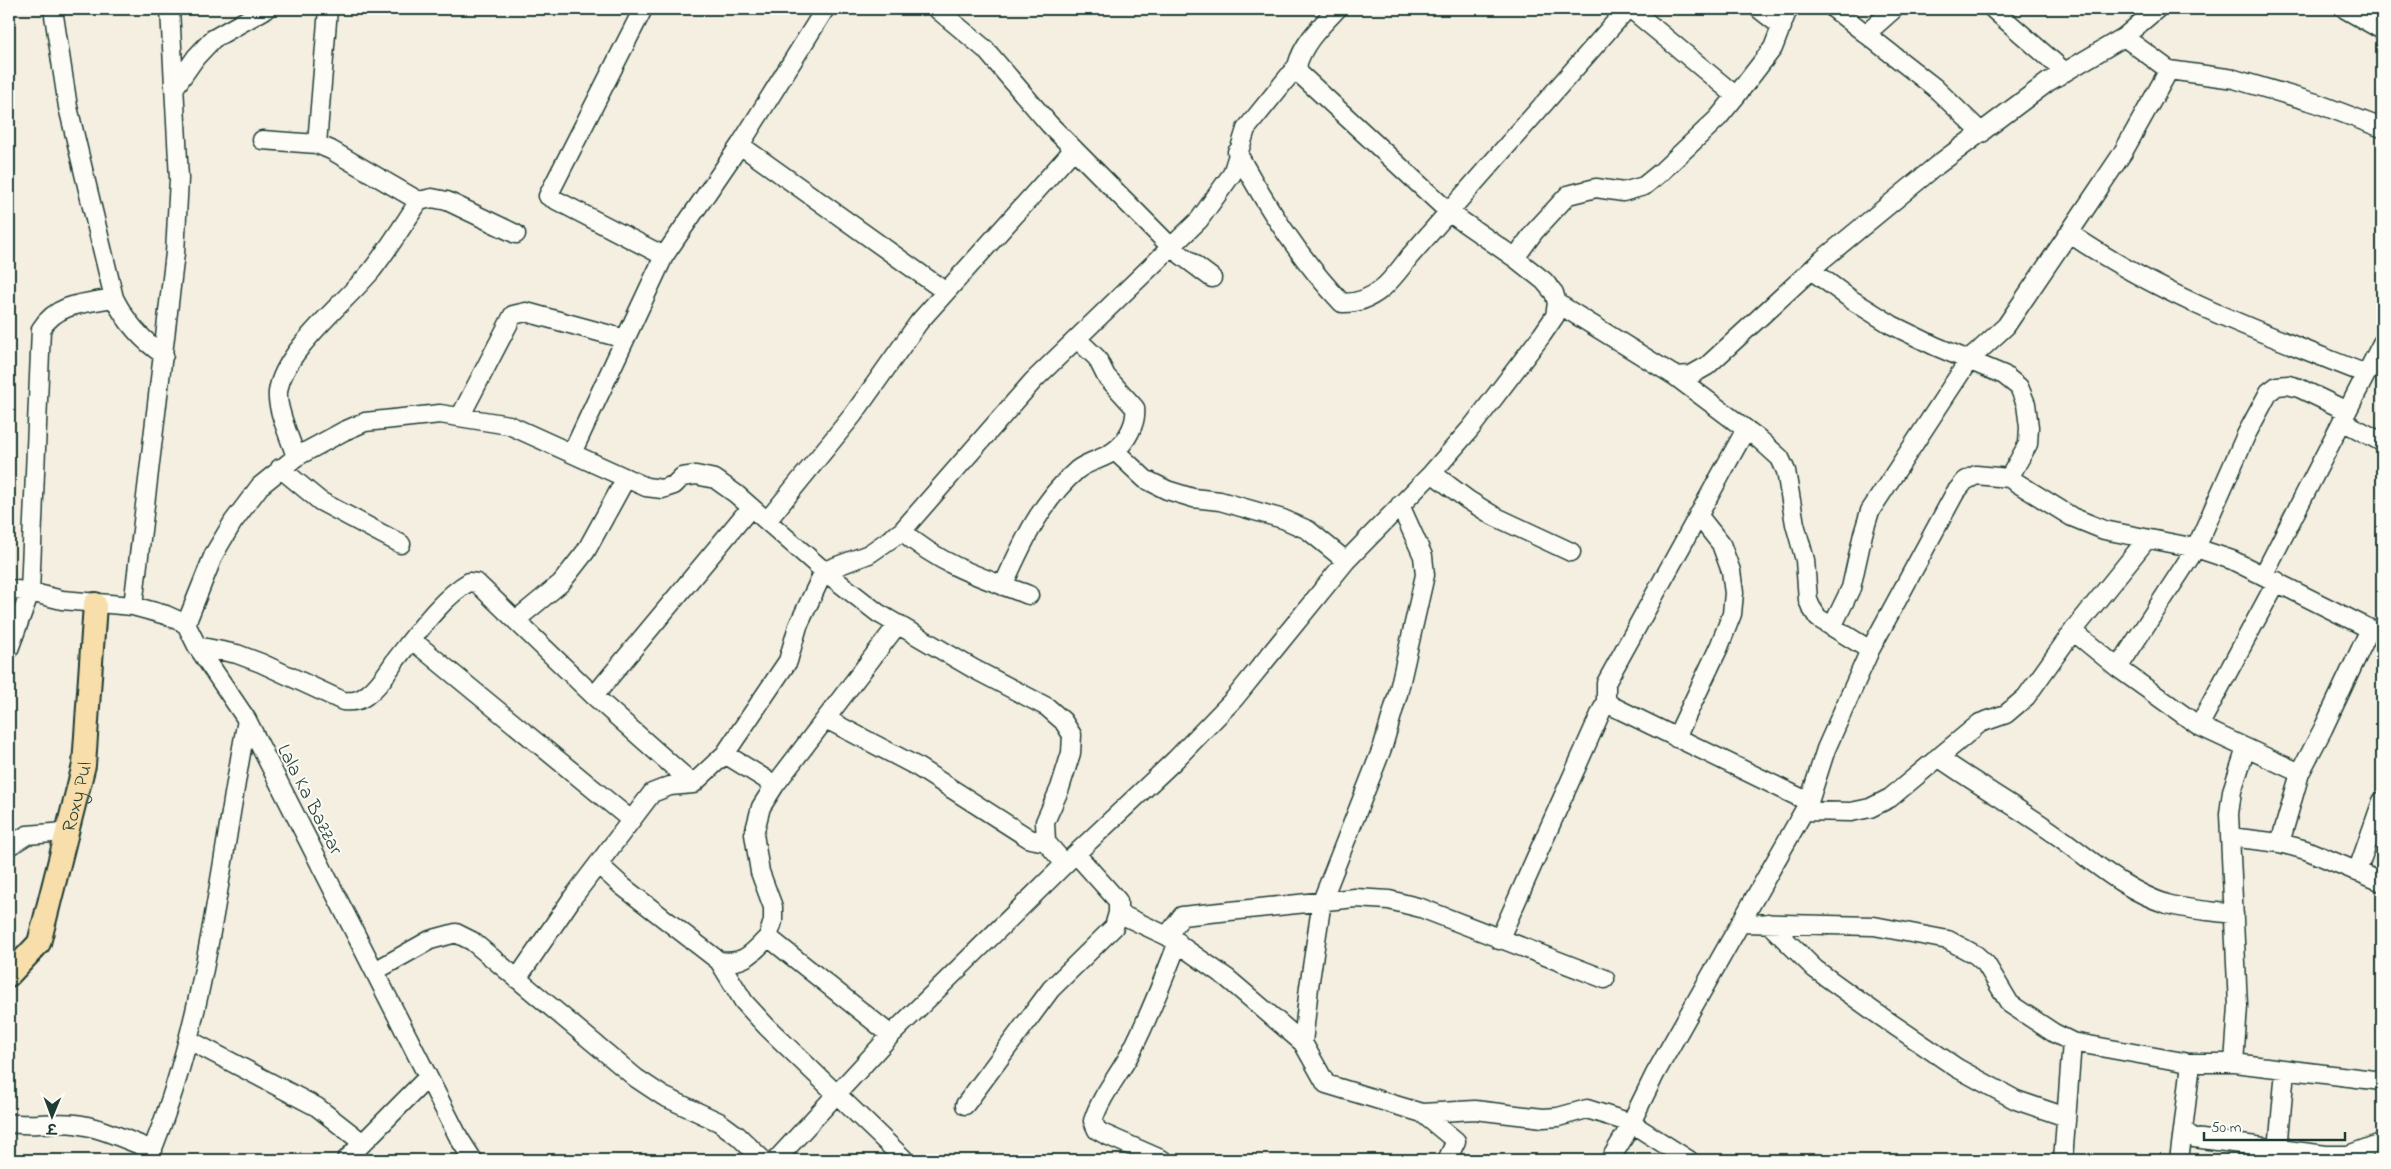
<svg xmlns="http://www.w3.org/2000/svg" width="2391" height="1169" font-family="'Indie Flower','Playpen Sans Deva',sans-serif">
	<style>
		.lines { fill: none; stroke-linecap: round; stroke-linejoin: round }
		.minor-casing { stroke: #1f3d34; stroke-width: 21 }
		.major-casing { stroke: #1f3d34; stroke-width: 26 }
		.minor { stroke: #fdfcf7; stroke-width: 18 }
		.major { stroke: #f8deab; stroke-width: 22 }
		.labels { text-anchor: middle; stroke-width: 4; stroke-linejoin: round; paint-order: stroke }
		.street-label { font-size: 20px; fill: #1f3d34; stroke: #fdfcf7 }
	</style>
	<rect width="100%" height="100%" fill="#f5efe2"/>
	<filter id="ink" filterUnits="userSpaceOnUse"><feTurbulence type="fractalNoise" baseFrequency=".02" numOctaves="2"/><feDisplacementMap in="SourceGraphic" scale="10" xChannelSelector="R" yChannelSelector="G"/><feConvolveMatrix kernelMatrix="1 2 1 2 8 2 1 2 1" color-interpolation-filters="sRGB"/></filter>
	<g filter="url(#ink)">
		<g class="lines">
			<defs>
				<path id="minor" d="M53 9 68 107 114 298C126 322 141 340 164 355
					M643 9 548 196 664 256
					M937 9 985 49 1049 124 1172 248 1212 278
					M1631 9 1736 96
					M1759 9 1782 27
					M1834 9 1934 87 1982 133
					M1993 9 2065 72
					M2345 9 2382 30
					M1867 33 1894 9
					M2124 37 2169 70 2234 79 2316 103 2382 128
					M175 87 196 57 213 39 266 9
					M262 140 317 144 331 150 419 201
					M317 144 328 9
					M740 145 946 292
					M1237 152C1266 206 1300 259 1342 303 1375 304 1392 280 1410 256L1627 9
					M2069 233C2160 296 2265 334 2366 374
					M1515 258 1534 232 1568 195 1596 188 1623 192 1644 186 1660 173 1718 118 1736 96 1773 48 1788 9
					M1811 270 1852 300 1892 325 1935 346 2004 375 2019 387 2026 404 2029 427 2028 444 2009 478
					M1557 303 1675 376 1691 375 1707 366 1823 259 1936 166 2048 82 2124 37 2157 9
					M1675 376 1759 439 1780 458 1786 471 1795 524 1805 560 1808 600 1811 607 1818 618 1870 650
					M460 417 513 315 526 312 625 339
					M2342 421 2382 442
					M1746 429 1606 683V701L1612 706 1809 802
					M1115 451 1145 479 1167 490 1193 498 1220 501 1283 519 1308 530 1346 561
					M572 453 664 256 740 145 825 9
					M296 457C291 440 276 409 278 392 283 351 346 302 372 270 389 248 404 224 419 201L432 198 447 201 516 234
					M280 468 320 501 401 544
					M1432 473 1468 500 1494 516 1571 552
					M767 521 853 415 919 322 1074 149
					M902 531C940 565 982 578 1029 595
					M2264 574 2382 343
					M1003 586C1022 544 1041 501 1077 470 1088 461 1104 459 1114 451 1126 443 1137 423 1135 408L1106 376 1097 358 1077 339
					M9 589 30 592 62 600 133 606 166 615 186 624 197 646 247 720 459 1138 473 1160
					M133 606 175 253 179 179 170 9
					M516 620 561 583 586 551 626 478
					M186 624 214 554 233 522 260 486 296 457 344 431 365 422 440 414 509 425 646 487 662 489 674 485 682 477 696 475 715 479 736 494 824 571 878 613 974 669 1047 707 1063 721 1072 735 1071 753 1060 788 1045 822 1046 842 1065 864
					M1832 627 1851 588 1863 534 1870 511 1969 360 2006 326 2069 233 2122 154 2169 70
					M2073 631 2118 668 2199 726 2300 773
					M412 640 631 820
					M197 646 237 654 261 663 343 701C353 702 360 701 368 694 379 686 387 673 395 661 415 636 441 598 469 582L477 583 594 696 693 784
					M9 649 30 592 41 329C57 303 86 303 114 298
					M2118 668 2196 548 2246 435 2269 392 2277 386 2288 385 2299 388 2347 411
					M594 696 751 507
					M826 719 916 766 1030 839 1046 842
					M2199 726 2277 581
					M1676 738 1719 647 1732 614 1734 593 1731 571 1721 544 1698 515
					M725 754 775 785
					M1938 757C1976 784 2017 807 2055 834 2092 860 2123 890 2167 904 2188 910 2212 911 2234 914
					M1804 811 1851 812 1870 808 1890 798 1980 723 2006 714 2026 697 2073 631 2147 539
					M2230 837 2280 843 2306 850 2382 882
					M2280 843 2300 773 2323 729 2370 629
					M9 846 27 835 65 832
					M599 865 622 886 719 961C743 965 752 954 768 937L891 1035
					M2357 872 2382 801
					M1118 913 1167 936
					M1741 923 1874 926 1948 940 1976 955 1986 964 2010 1004 2054 1033 2072 1042 2189 1063 2190 1072 2183 1130 2194 1138 2326 1155H2348L2378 1144 2382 1146
					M1768 923 1815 969 1876 1013 1957 1068 2016 1100 2066 1117
					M768 937 773 921V907L760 872 754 834 761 807 775 785 898 624
					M1499 940 1606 701
					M719 961 744 1002 767 1027 905 1160
					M375 971 430 940 456 933 472 941 636 1078 663 1096 719 1122 738 1136 763 1160
					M517 979 573 897 652 793 670 786 693 784 725 754 788 661 798 626 824 571 869 554 902 531 1033 381 1199 220 1232 174 1246 129 1297 66
					M189 1040 317 1107 363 1143
					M1303 1043 1309 987 1322 901 1383 746 1398 694 1425 575 1423 556 1400 505
					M2189 1063H2234L2382 1081
					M2234 1063 2238 1006 2229 814 2232 791 2246 748
					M965 1105 1051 989 1114 927 1118 913V901L1076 854
					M1422 1113 1475 1110 1543 1118 1558 1117 1587 1109 1631 1123 1689 1160
					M9 1123C31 1127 53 1121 75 1124 101 1127 128 1141 153 1150
					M2278 1150 2285 1070
					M148 1160C207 1021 219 867 247 720
					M346 1160 428 1077
					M776 1160 891 1035 1065 864 1175 760 1234 699 1346 561 1432 473 1471 428 1542 335 1555 316 1557 303 1554 293 1544 281 1515 258 1450 213 1300 74 1297 66C1303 43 1321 26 1337 9
					M1163 1160 1104 1134 1097 1130 1093 1121C1101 1095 1120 1074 1132 1050 1150 1015 1164 978 1178 942
					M1447 1160 1456 1141 1422 1113 1326 1084 1303 1043 1227 978 1167 936 1182 916 1355 898 1389 900 1421 908 1605 979
					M1610 1160 1625 1135 1655 1074 1809 802 1826 749 1870 650 1955 493 1965 481 1976 475 2009 478 2072 517 2104 530 2196 548 2232 560 2370 629 2382 632
					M2063 1160 2072 1042
					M2179 1160 2183 1130"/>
				<g id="major">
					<path id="s1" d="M9 975 39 943 84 765 95 604"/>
				</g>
			</defs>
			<!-- minor casing -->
			<use href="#minor" class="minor-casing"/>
			<!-- major casing -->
			<use href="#major" class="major-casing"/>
			<!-- minor -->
			<use href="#minor" class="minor"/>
			<!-- major -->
			<use href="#major" class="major"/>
		</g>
	</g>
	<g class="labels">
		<!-- street labels -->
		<g class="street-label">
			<text dy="7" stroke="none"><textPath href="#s1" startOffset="195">Roxy Pul</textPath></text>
			<text transform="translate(311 799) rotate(63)" y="7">Lala Ka Bazzar</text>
		</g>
	</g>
	<!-- margin -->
	<rect width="2391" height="1169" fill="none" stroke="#fdfcf7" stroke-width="30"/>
	<rect x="15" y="15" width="2361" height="1139" fill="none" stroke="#1f3d34" stroke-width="2" filter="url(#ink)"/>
	<!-- north arrow -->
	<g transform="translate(52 1116) rotate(181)" stroke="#fdfcf7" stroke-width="4" paint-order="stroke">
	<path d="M0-4L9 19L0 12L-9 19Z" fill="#1f3d34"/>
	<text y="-8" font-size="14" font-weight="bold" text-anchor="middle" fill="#1f3d34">उ</text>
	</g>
	<!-- scale -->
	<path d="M2204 1132v8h141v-8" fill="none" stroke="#1f3d34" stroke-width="2.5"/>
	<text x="2211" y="1132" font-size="15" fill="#1f3d34" stroke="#fdfcf7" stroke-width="4" paint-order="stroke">50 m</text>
</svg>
